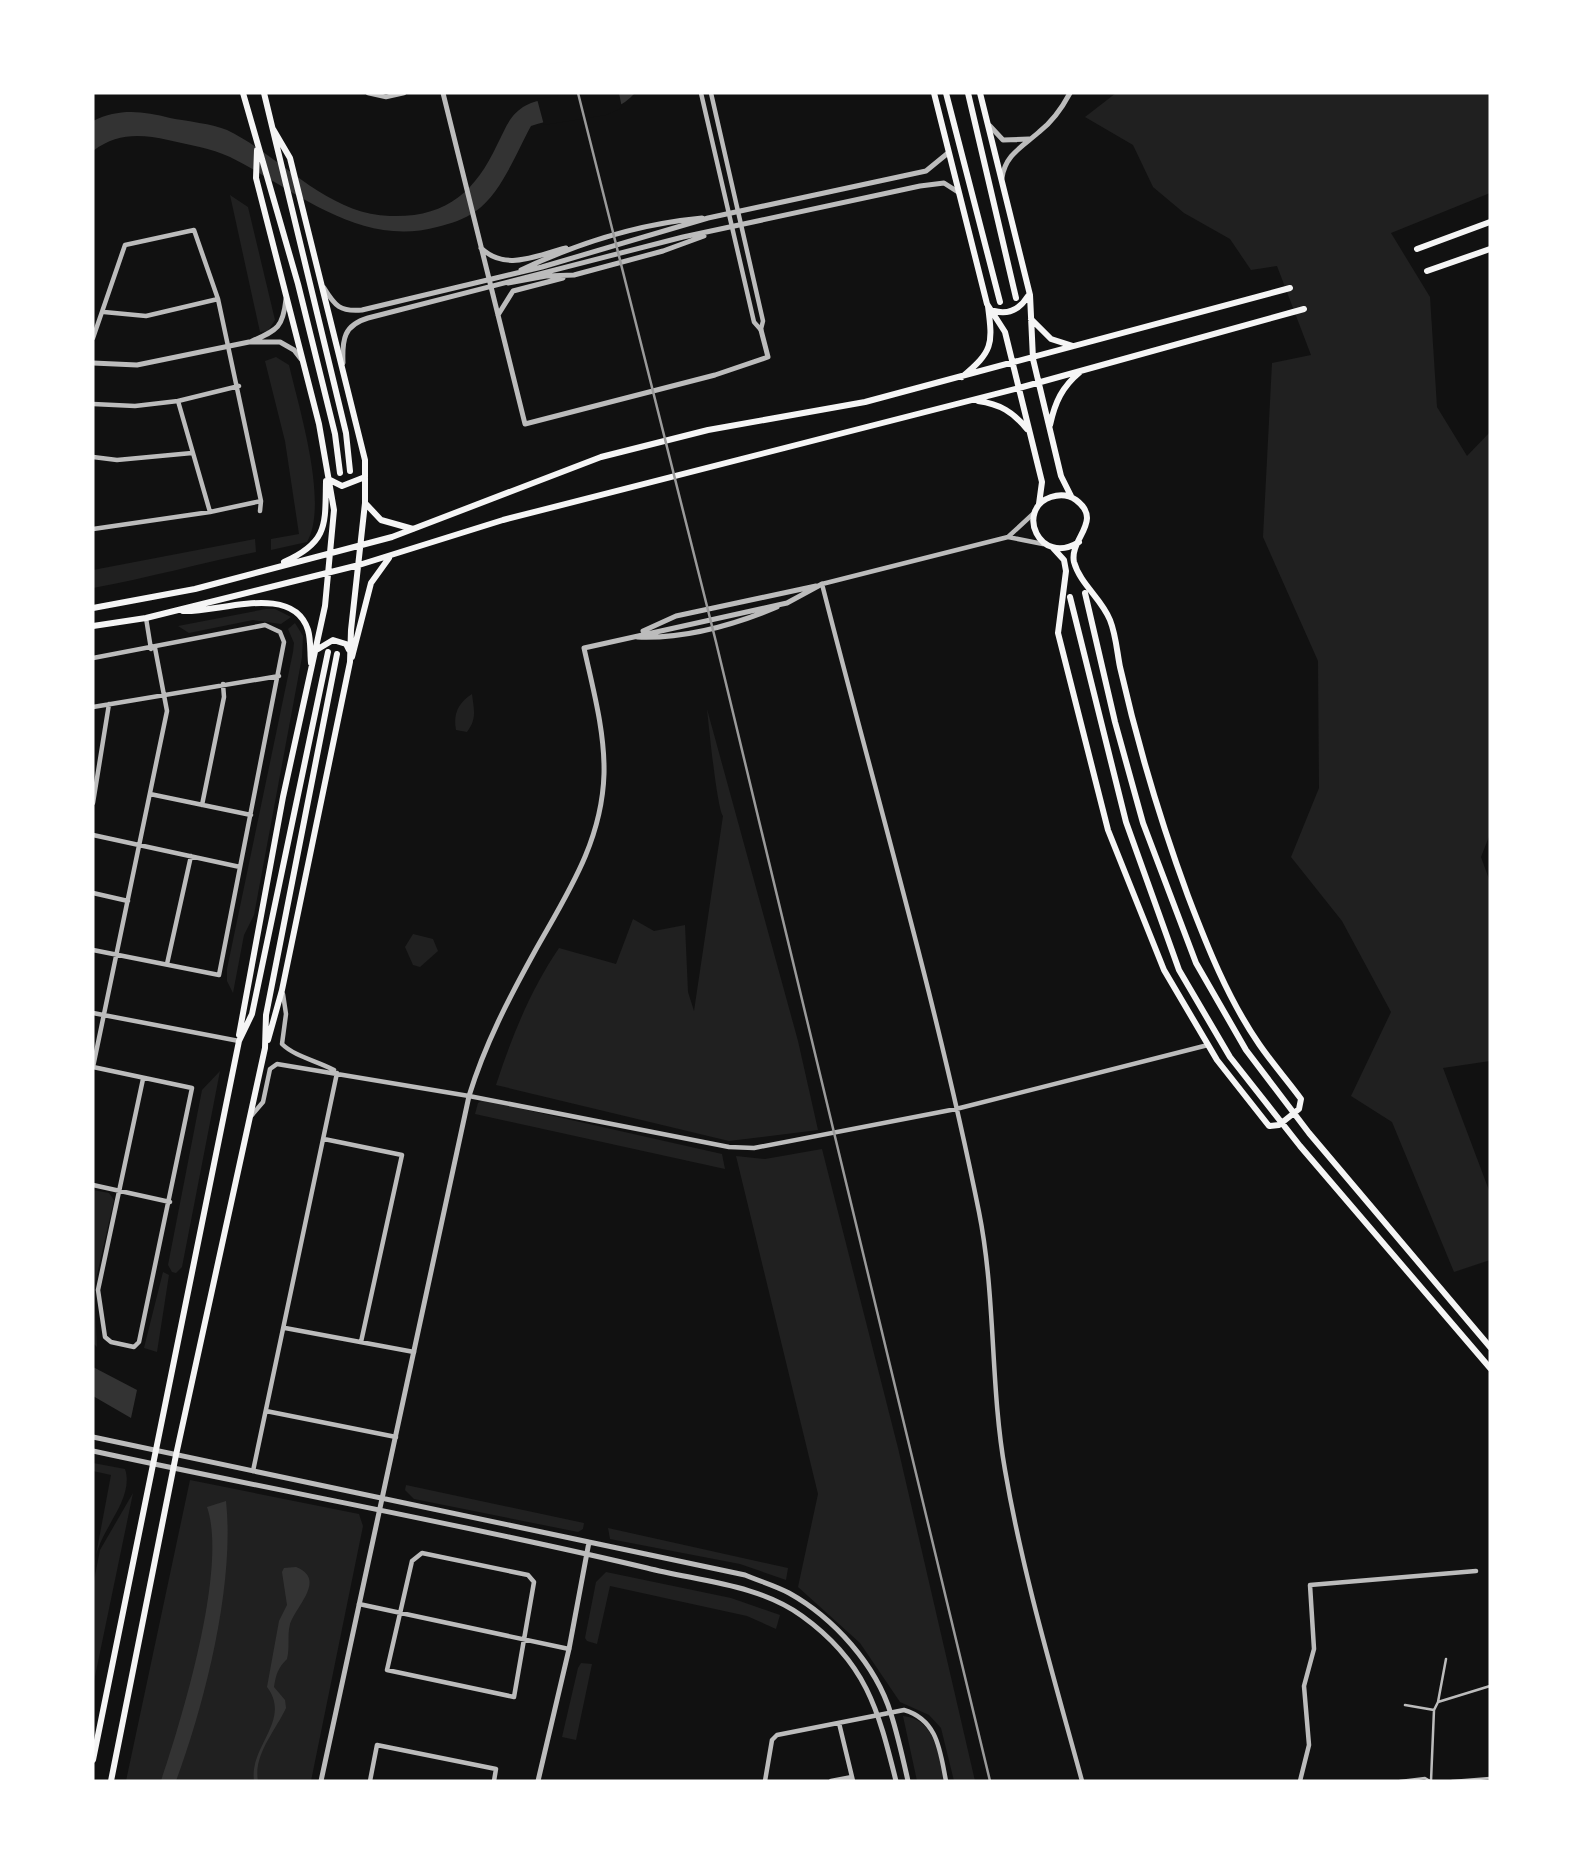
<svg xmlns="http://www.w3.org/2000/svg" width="1583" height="1874" font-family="'Nunito Sans',sans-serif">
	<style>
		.green { fill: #202020 }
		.water { fill: #333 }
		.pier { fill: #111 }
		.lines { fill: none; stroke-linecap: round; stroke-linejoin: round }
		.service { stroke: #bcbcbc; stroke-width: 2.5 }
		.minor { stroke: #bcbcbc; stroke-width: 4.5 }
		.tertiary { stroke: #bcbcbc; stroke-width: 5 }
		.secondary { stroke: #f5f5f5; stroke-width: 6 }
		.rail { stroke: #9a9a9a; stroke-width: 2.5 }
	</style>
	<rect width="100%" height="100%" fill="#111"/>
	<!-- green -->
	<path class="green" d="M1116 93H1490V193L1391 233 1430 297 1437 407 1467 456 1490 432V834L1481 857 1490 882V1061L1443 1068 1490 1193V1260L1454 1272 1392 1122 1351 1096 1391 1012 1342 921 1291 857 1319 788 1318 661 1263 537 1272 363 1311 355 1277 266 1251 270 1230 239 1184 213 1153 187 1133 145 1085 117Z
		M230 195 248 207 275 320 268 331 260 332Z
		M276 357 289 365C299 408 329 504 307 542L271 550V539L299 534 285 441 265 361Z
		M255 539 256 552C201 563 148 578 93 588V570Z
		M266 609H275L291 617 281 624 253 620 189 633 178 626Z
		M295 623 303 636 302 657 254 915 244 935 233 993 227 981V969L293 652 294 643 288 629Z
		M472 694C474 710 477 719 467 732L456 730C453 714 458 703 472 694Z
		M707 709 798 1041 818 1130 729 1141 496 1085C512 1036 530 991 559 948L616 964 633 919 654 931 685 925 688 992 694 1011 723 816C717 808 709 727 707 709Z
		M413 934 433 939 438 951 420 967 413 965 405 947Z
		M220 1071 182 1267 176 1273 172 1272 168 1265 202 1090Z
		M483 1100 722 1154 725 1169 475 1114 478 1103Z
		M822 1149 898 1448 975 1781H954L941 1728 929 1715 900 1702 860 1643 798 1587 818 1494 736 1156 765 1159Z
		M93 1190 109 1193 114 1200 94 1288 97 1347 93 1343Z
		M163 1272 169 1275 157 1352 144 1348Z
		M93 1463 125 1469C134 1496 106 1524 98 1549 95 1556 94 1564 93 1571L111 1475 93 1471Z
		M190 1480 359 1514 363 1526 311 1781H126Z
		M406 1485 584 1523 583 1529 578 1532 414 1499 405 1490Z
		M133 1493 93 1686V1586L100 1550Z
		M608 1528 788 1568 786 1580 740 1564 610 1539Z
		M606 1572 731 1598 780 1615 776 1629 747 1616 610 1586 597 1644 587 1641 585 1638 596 1582Z
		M581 1663 592 1664 576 1740 562 1737 578 1668Z
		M903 1716C936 1719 938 1755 945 1781H917Z"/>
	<!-- water -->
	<path class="water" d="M602 93H635C611 121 564 114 531 126 516 153 502 192 476 211 465 219 450 224 437 227 359 248 296 190 230 157 211 148 189 145 168 140 140 134 117 133 93 151V121C119 108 143 111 170 118 186 121 213 124 227 130 281 156 326 214 390 216 446 218 475 192 497 145 505 130 508 117 523 107 543 95 579 96 602 93Z
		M93 1367 137 1390 131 1418 93 1396Z
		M226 1501C235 1584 205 1703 176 1781H161C182 1719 228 1567 207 1507Z
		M296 1567C327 1579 296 1606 290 1624 287 1636 290 1647 287 1659 278 1668 276 1674 274 1687L285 1700 286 1708C276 1730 253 1755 258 1781H254C249 1746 292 1720 267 1687L279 1621 287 1605 282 1572 284 1568Z"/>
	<!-- pier -->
	<path class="pier" d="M578 93H619L622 108 606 115 544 125 537 99Z"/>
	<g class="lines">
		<!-- service -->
		<path class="service" d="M1446 1659 1438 1702 1490 1686
			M1405 1705 1434 1710 1438 1702
			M1400 1781 1425 1778 1430 1781
			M1431 1781 1434 1710
			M1452 1781 1490 1778"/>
		<!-- minor -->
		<path class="minor" d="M368 93 386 97 404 93
			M701 93 754 322 761 330
			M711 93 763 321 761 329
			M104 312 146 316 218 299
			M93 338 125 245 194 230 218 299 261 501 210 512 93 529
			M93 404 135 406 178 401
			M93 457 117 460 192 453
			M260 511 261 501
			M210 512 178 401 239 386
			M1034 513 1008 537 1043 544
			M1008 537 822 584C875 792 937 1003 979 1212 996 1297 990 1385 1005 1470 1023 1575 1054 1678 1082 1781
			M146 618 151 649
			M93 658 265 625 280 632 284 642 219 975 93 950
			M93 707 279 676
			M150 794 251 815
			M93 803 109 704
			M202 805 224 697 223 684
			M93 835 240 867
			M93 893 128 901
			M167 964 191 856
			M283 994 286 1014 282 1044C294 1056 317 1061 334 1070
			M93 1013 239 1041
			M93 1067 192 1088 139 1342 134 1347 111 1342 105 1337 98 1290 143 1079
			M93 1067 167 711 155 648
			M252 1115 263 1102 270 1069 277 1064 469 1096 729 1147 754 1148 956 1109 1208 1045
			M324 1139 402 1155 361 1342
			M93 1185 170 1202
			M285 1328 414 1352
			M266 1411 396 1437
			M253 1471 337 1073
			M422 1553 528 1575 534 1582 514 1697 387 1670 412 1561Z
			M359 1604 569 1649
			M839 1723 853 1781
			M370 1781 377 1745 496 1769 494 1781
			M765 1781 772 1740 777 1735 904 1710C938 1720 940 1751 946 1781
			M831 1781 852 1777
			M1300 1781 1309 1745 1304 1686 1314 1649 1310 1585 1476 1571"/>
		<!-- tertiary -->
		<path class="tertiary" d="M443 93 525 424 715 375 768 357 761 330
			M990 126 1003 140 1029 139
			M1002 178C1005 155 1022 147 1039 132 1052 122 1062 108 1070 93
			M481 248C506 272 536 255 566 248
			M521 270C578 243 638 224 702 218
			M508 283 546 276 574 275 663 251 704 236
			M324 288C335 306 340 312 362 310L542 267 708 218 926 171 948 153
			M498 315 513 291 563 278
			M252 341C278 330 283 327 286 299
			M93 363 137 365 249 342H280L294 350 301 359
			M343 363C342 339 344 325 368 318L683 237 920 186 944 183 958 192
			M643 631 676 616 816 586
			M637 637C685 639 734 625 777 607
			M93 1437 745 1575C759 1581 776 1586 789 1593 834 1618 876 1665 891 1714 898 1736 903 1759 908 1781
			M93 1451C277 1491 463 1524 647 1568 698 1581 758 1584 802 1616 866 1662 878 1709 896 1781
			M321 1781 469 1096C485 1044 509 998 535 951 567 894 602 842 604 774 605 732 593 689 584 648L787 603 822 584
			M538 1781 569 1649 589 1542"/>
		<!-- secondary -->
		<path class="secondary" d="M243 93 298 284 335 434 340 473
			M264 93 346 433 350 471
			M934 93 987 304 1005 332 1042 482 1039 504
			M946 93 1000 302
			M968 93 1016 298
			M980 93 1030 295 1033 359 1061 476 1071 496
			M1417 249 1490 222
			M1427 271 1490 249
			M994 311C1009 315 1020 309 1028 296
			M1031 319 1051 339 1073 346
			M962 377C993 351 993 345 988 306
			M978 401C1000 404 1013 412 1027 429
			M1050 425C1055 402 1062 387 1080 372
			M330 480 342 486 365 477
			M366 504 381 520 413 529
			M1053 548 1064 560 1066 571 1058 633 1108 830 1164 970 1217 1060 1269 1126 1279 1125 1299 1109 1301 1099C1287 1080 1272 1063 1259 1044 1228 999 1207 946 1188 896 1160 820 1138 746 1120 667 1117 652 1116 635 1110 620 1102 599 1080 584 1074 562 1069 539 1104 521 1076 500 1069 495 1060 494 1051 497 1015 509 1039 567 1079 542
			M284 562C329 542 325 524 326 481
			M1085 593 1115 722 1143 823 1196 963 1246 1050 1309 1133 1490 1347
			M1070 597 1126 822 1179 970 1230 1057 1300 1146 1490 1368
			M93 608 195 589 392 537 601 457 708 430 865 402 1290 288
			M183 611C218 613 293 582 308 630 311 640 310 653 311 663
			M93 626 146 618 359 565 503 520 1019 388 1304 309
			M318 649 333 640 346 644 349 650
			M352 657 371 583 389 558
			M239 1035 283 797 325 606 334 510 319 424 256 178 257 150
			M268 1040 282 990 350 662 351 630 365 503V460L290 158 273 129
			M93 1760 239 1041 252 1014 328 652
			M111 1781 176 1455 265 1048 266 1015 337 654"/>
		<!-- rail -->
		<path class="rail" d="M578 93 716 642 990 1781"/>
	</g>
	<!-- border -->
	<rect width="1583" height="1874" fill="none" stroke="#ffffff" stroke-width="189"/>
</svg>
